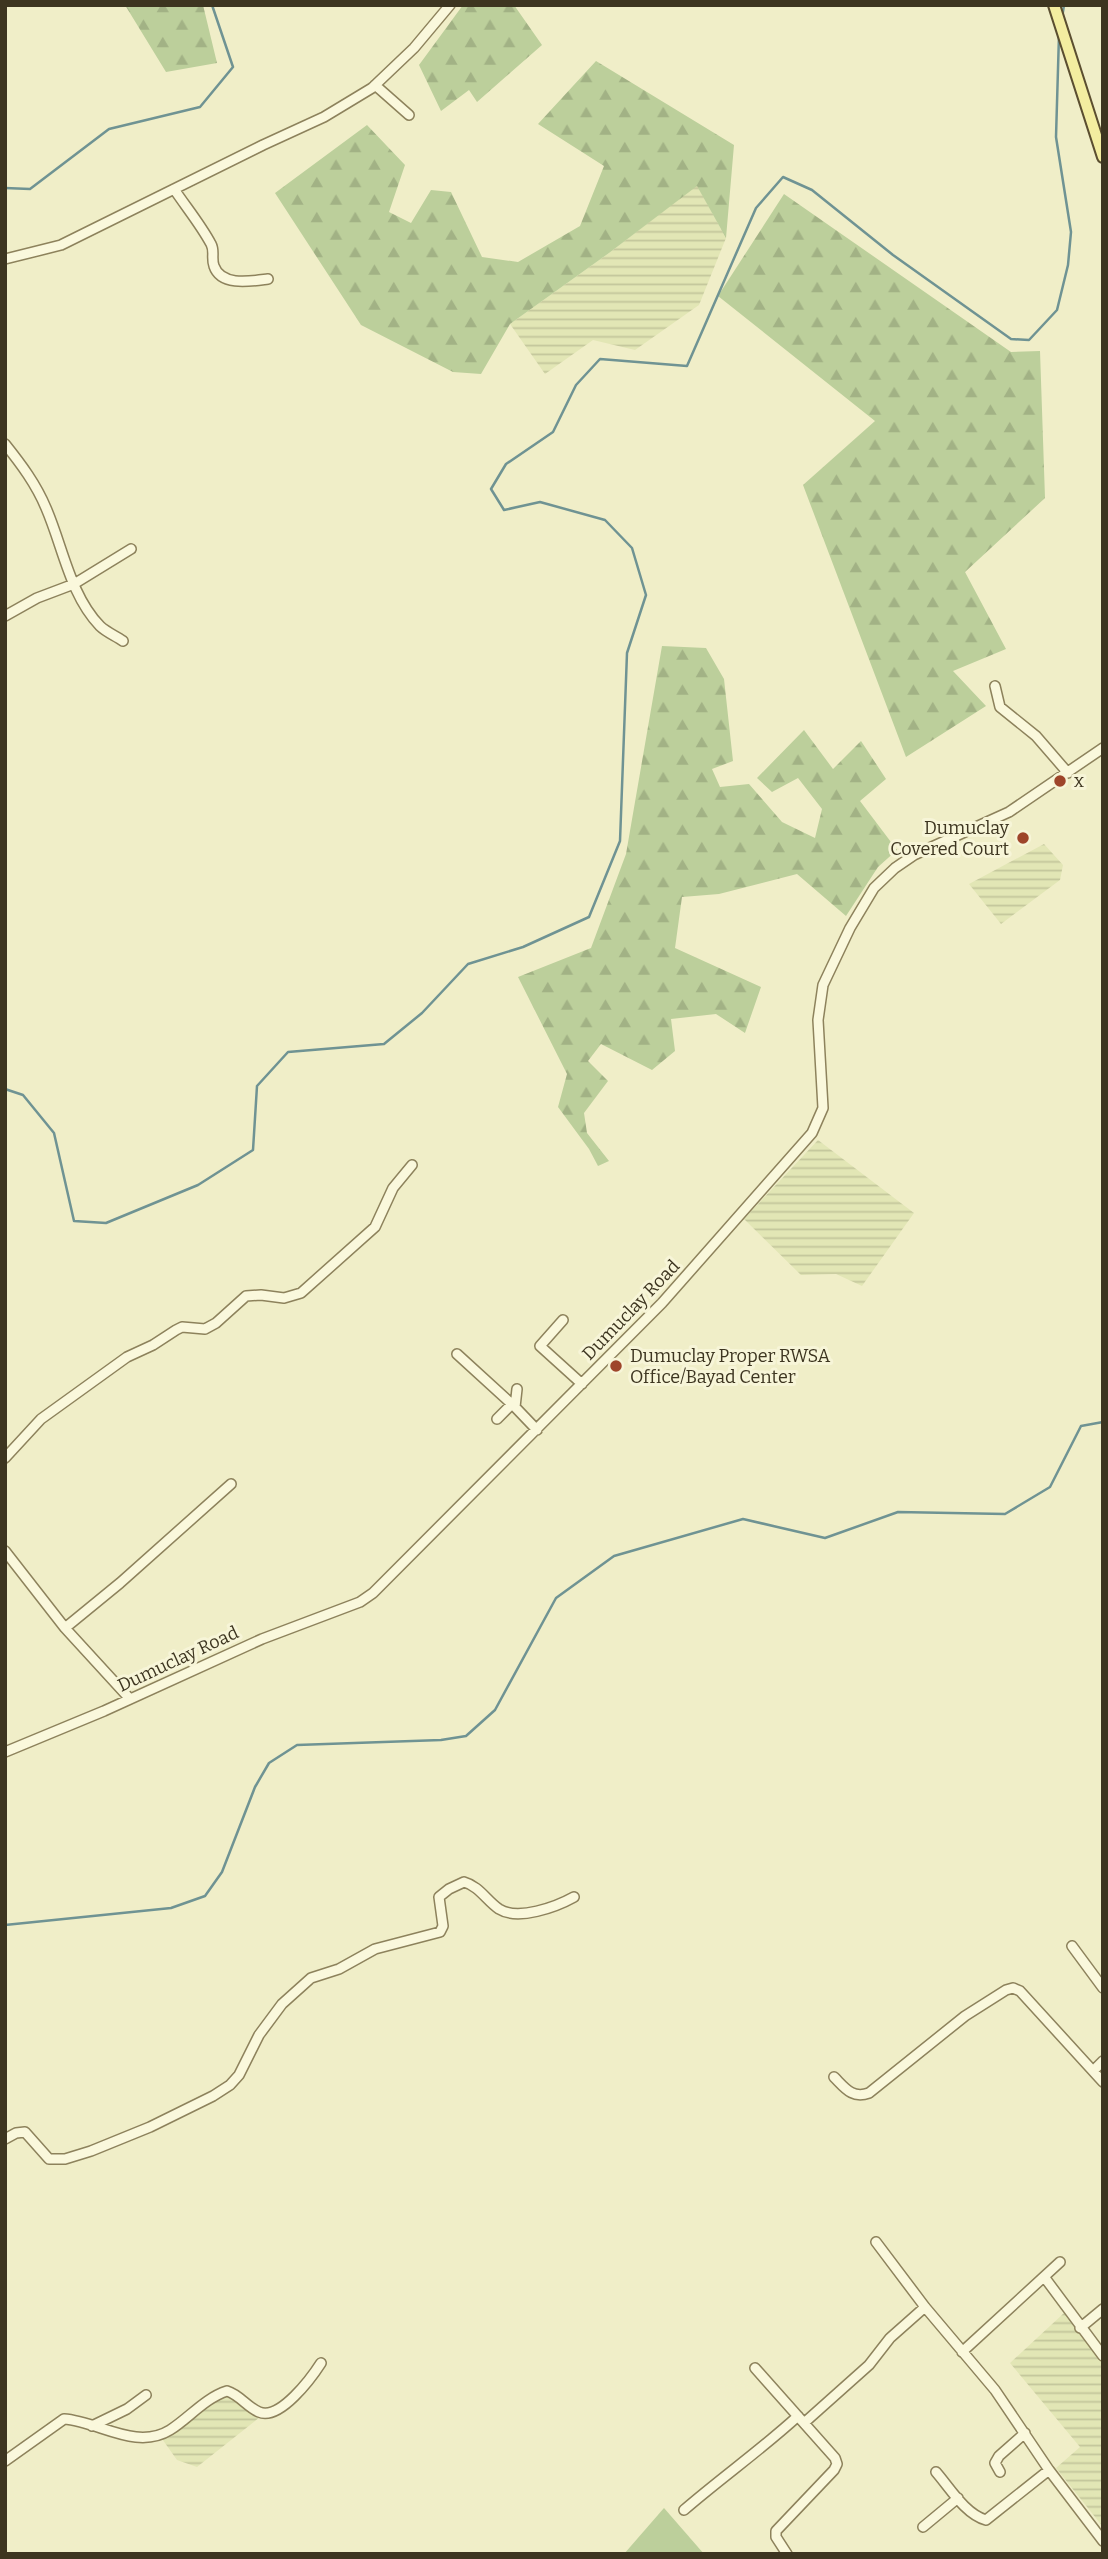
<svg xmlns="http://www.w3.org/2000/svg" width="1108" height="2559" font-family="Bitter,serif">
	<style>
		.farmland { fill: url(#farmland-rules) }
		.forest { fill: url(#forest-firs) }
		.park { fill: #bccf9b }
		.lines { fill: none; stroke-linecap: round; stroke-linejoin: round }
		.stream { stroke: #6f9393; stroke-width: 2.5 }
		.minor-casing { stroke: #8d825c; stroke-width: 12 }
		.major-casing { stroke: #5b4e30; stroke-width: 14 }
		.minor { stroke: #faf8dc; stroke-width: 9 }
		.major { stroke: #f3eda0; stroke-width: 10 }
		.poi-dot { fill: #9e452a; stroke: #f7f5d8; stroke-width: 2.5 }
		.labels { text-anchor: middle; stroke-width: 6; stroke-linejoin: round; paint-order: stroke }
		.poi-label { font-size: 18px; fill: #3d3520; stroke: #f7f5d8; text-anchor: start }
		.street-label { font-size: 18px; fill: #3d3520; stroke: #f7f5d8 }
	</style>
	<defs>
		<pattern id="farmland-rules" width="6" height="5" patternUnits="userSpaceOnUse" patternTransform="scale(1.75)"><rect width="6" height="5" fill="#e2e6b5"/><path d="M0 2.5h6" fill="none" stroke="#c3c69b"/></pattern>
		<pattern id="forest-firs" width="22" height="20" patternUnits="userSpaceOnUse" patternTransform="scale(1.75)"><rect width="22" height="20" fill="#bccf9b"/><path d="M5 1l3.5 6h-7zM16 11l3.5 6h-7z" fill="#a2b285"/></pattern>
	</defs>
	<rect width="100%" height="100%" fill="#f0eec8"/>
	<!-- farmland -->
	<path class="farmland" d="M697 185 726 238 699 305 635 350 593 340 545 374 510 324 609 253Z
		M1044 844 1063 865 1060 880 1001 924 969 884Z
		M818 1140 914 1213 862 1286 836 1274 801 1275 744 1219Z
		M1064 2313 1103 2359V2527L1056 2468 1080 2447 1010 2363Z
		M225 2395H235L260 2417 197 2467 177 2460 160 2436 215 2399Z"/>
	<!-- forest -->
	<path class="forest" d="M125 5H203L217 63 166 72Z
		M463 5H514L542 45 477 102 469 90 441 111 419 65Z
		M596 61 734 145 726 238 697 186 609 253 510 324 481 374 453 372 361 325 275 193 367 125 405 165 389 212 411 223 431 190 451 192 482 257 518 262 580 226 604 166 538 124Z
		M784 194 1011 352 1040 351 1045 498 965 572 1006 649 953 671 986 706 906 757 803 485 875 421 718 296Z
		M662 646 706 648 724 679 733 761 712 769 720 787 749 784 782 822 815 838 822 809 798 778 772 792 757 778 804 730 833 769 861 741 886 779 860 801 897 850 878 867 846 916 797 874 719 894 682 897 675 948 761 987 745 1033 716 1014 671 1019 675 1051 652 1070 601 1044 588 1061 608 1081 584 1113 587 1133 609 1161 598 1166 589 1149 558 1107 567 1074 518 977 591 948 626 854Z"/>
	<!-- park -->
	<path class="park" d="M664 2508 704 2554H624Z"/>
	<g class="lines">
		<!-- stream -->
		<path class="stream" d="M1062 18 1064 5
			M5 188 30 189 109 129 200 107 233 67 212 5
			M5 1089 23 1095 54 1133 74 1221 106 1223 198 1185 253 1150 257 1086 288 1052 384 1044 422 1013 468 964 523 947 589 917 620 841 627 653 646 595 632 548 605 520 540 502 504 510 491 489 506 464 553 432 576 385 600 359 687 366 756 208 783 177 812 190 893 255 1011 339 1029 340 1057 310 1068 265 1071 232 1056 137 1059 35
			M5 1925 171 1908 205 1896 222 1872 255 1787 269 1763 297 1745 441 1740 466 1736 495 1710 556 1598 614 1556 743 1519 825 1538 898 1512 1005 1514 1050 1487 1081 1426 1103 1422"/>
		<defs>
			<path id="minor" d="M375 85 409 115
				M174 189C186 207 201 225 211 244 215 251 211 258 214 266 221 287 252 281 268 279
				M5 259 61 245 263 145 324 117 372 88 414 48 450 5
				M5 444C21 464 36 484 46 508 63 547 70 595 100 626 106 632 116 636 123 641
				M5 616 37 598 74 584 131 549
				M995 686 1000 707 1036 736 1068 773
				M563 1320 540 1346 582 1384
				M457 1354 515 1407
				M517 1389 515 1407 537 1430
				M497 1419 511 1405
				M5 1458 41 1419 127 1357 153 1345 176 1330 182 1327 205 1329 216 1323 246 1296 261 1295 284 1298 301 1293 375 1227 393 1188 412 1165
				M5 1551 65 1628 130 1699
				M65 1628 120 1583 231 1484
				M5 1752 104 1711 262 1639 360 1602 373 1593 662 1303 812 1133 823 1108 818 1020 823 985 850 928 874 888 895 868 914 855 1009 812 1103 748
				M1072 1946 1103 1988
				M1093 2071 1103 2061
				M834 2077C845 2088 852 2099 869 2093L965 2016 1006 1990 1013 1988 1020 1991 1103 2082
				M5 2139 16 2133 25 2132 49 2159H65L91 2151 150 2127 213 2096 230 2085 239 2075 259 2035 282 2004 311 1978 339 1969 375 1949 440 1932 443 1926 439 1897 449 1889 464 1882C479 1886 487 1901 499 1909 518 1921 556 1907 574 1897
				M876 2242 925 2307 995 2390 1049 2470 1103 2541
				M1045 2278 1103 2356
				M1080 2328 1103 2309
				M962 2352 1060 2262
				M755 2368 835 2458 837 2464 834 2470 776 2531V2537L787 2554
				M804 2423 869 2365 890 2338 925 2307
				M92 2426 127 2409 146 2395
				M5 2461 64 2419C98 2421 136 2451 170 2430 189 2418 205 2398 227 2391 240 2395 247 2407 259 2412 280 2421 312 2377 321 2363
				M936 2472C950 2488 965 2514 986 2520L1049 2470
				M1000 2472 995 2463 999 2456 1025 2433
				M684 2510C721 2478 762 2449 798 2416
				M923 2527 958 2498"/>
			<path id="major" d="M1054 5 1103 157"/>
		</defs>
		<!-- minor casing -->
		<use href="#minor" class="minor-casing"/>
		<!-- major casing -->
		<use href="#major" class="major-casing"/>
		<!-- minor -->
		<use href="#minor" class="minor"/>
		<!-- major -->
		<use href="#major" class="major"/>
	</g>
	<!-- markers -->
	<g class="poi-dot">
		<circle cx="1060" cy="781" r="7"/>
		<circle cx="1023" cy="838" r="7"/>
		<circle cx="616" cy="1366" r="7"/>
	</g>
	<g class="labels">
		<!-- poi labels -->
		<g class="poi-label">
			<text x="1074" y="787">x</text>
			<text x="1009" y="834" text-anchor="end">Dumuclay<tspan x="1009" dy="21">Covered Court</tspan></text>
			<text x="630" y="1362">Dumuclay Proper RWSA<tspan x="630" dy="21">Office/Bayad Center</tspan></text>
		</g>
		<!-- street labels -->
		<g class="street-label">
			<text transform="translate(631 1310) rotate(-46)" y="6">Dumuclay Road</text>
			<text transform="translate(178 1659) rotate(-25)" y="6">Dumuclay Road</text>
		</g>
	</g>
	<!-- border -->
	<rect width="1108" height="2559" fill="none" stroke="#3d3520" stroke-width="14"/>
</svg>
